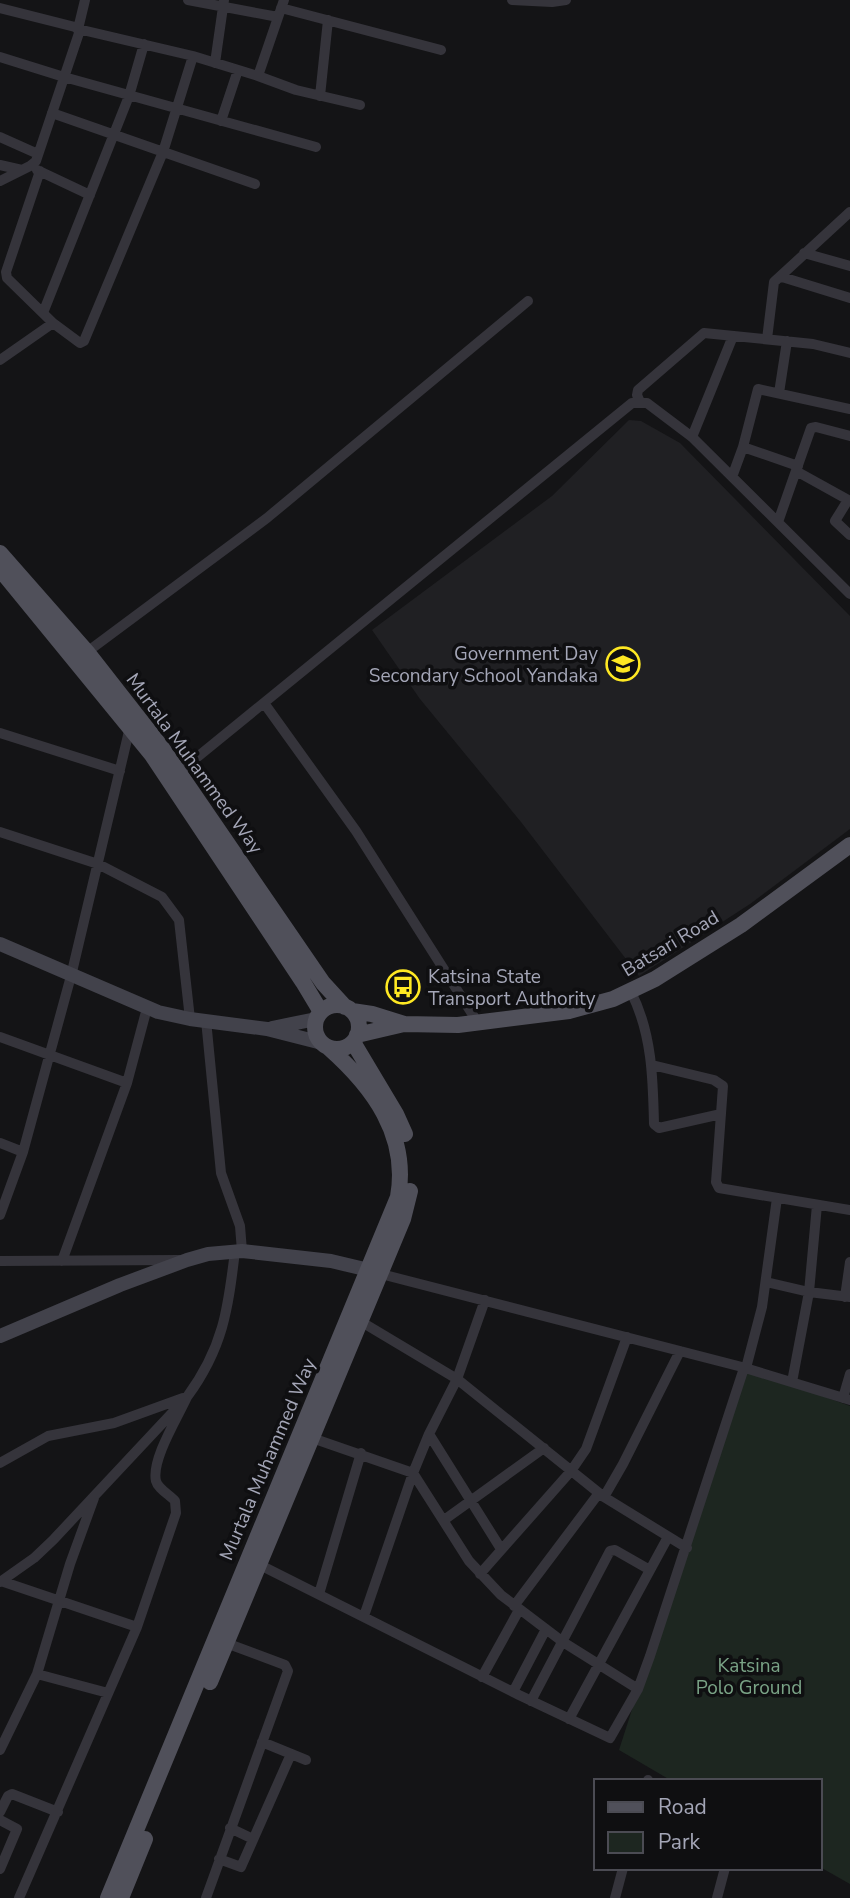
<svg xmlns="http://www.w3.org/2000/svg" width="850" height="1898" font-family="'Nunito Sans',sans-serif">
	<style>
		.built { fill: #202023 }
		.green { fill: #1d2620 }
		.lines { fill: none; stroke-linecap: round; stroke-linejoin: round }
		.street { stroke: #35343b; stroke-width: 10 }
		.secondary { stroke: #42424b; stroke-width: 14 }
		.primary { stroke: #50505a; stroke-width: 16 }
		.labels { text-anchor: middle; stroke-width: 7; stroke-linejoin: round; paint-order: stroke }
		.poi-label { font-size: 19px; fill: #a4a6b7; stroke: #0f0f11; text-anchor: end }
		.street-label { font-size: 19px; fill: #a4a6b7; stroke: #0f0f11 }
		.park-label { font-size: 19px; fill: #7aa386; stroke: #0f0f11 }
	</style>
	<rect width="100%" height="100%" fill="#141416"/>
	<!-- built -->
	<path class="built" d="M629 420 641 421 680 443 850 616V829L750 904 639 976 521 822 420 699 372 630 552 496Z"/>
	<!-- green -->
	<path class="green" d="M742 1367 850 1406V1884L820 1867V1781H672L619 1750Z"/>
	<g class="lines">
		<!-- street -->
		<path class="street" d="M188 0 278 17
			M512 0 552 2 566 0
			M0 8 75 27 78 29 193 56 258 76 296 90 360 105
			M281 8 441 50
			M0 57 64 77 316 147
			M215 63 224 0
			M258 76 284 0
			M320 96 328 20
			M52 113 255 184
			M221 121 238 70
			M0 137 38 154
			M0 165 22 170
			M37 170 90 195
			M40 171 6 272 7 278 53 323 80 343 84 341 163 152 193 56
			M0 181 30 166 36 161 79 33 78 29 85 0
			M804 253 850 266
			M782 277 850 298
			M43 313 129 96 144 44
			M767 339 774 282 850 212
			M0 360 53 323
			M779 393 787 341
			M640 402 637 395 638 390 704 333 813 344 850 353
			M692 437 733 336
			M743 447 798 466
			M796 471 850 501
			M732 477 743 447 758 389 850 409
			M848 500 835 521 850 535
			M778 522 811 428 816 427 850 436
			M87 652 267 518 528 301
			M264 703 356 831 478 1023
			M0 733 120 771
			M179 772 632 403H647L692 437 850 594
			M0 832 98 864 162 897 179 920 190 1019
			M631 992C652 1033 653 1079 654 1124L659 1128 721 1114
			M206 1020 221 1173 240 1226 242 1251
			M0 1037 127 1083
			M652 1065 714 1080 723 1086 716 1182 719 1188 850 1210
			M0 1143 23 1152
			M0 1215 23 1152 71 976 130 727
			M0 1261 179 1260
			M62 1261 127 1083 147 1008
			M377 1273 742 1367 850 1400
			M766 1282 809 1292 850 1297
			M845 1297 850 1262
			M360 1321 457 1379 604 1497 687 1548
			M746 1368 762 1307 777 1198
			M792 1382 809 1292 817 1205
			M843 1398 850 1374
			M429 1434 501 1549
			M312 1438 413 1473 469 1561 501 1595 563 1642 638 1689
			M0 1463 48 1436 114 1423 183 1398
			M604 1497 623 1464 680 1351
			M444 1520 544 1448
			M258 1564 519 1695 610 1738 638 1689 650 1656 744 1368
			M480 1574 571 1471 586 1449 627 1337
			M1 1581 137 1627
			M0 1582 34 1558 54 1539 187 1397C223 1348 228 1310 235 1251
			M319 1594 361 1453
			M514 1606 599 1493
			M364 1616 413 1473 429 1434 457 1379 485 1300
			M37 1674 108 1693
			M482 1677 519 1610
			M513 1692 546 1629
			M531 1701 610 1551 615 1550 650 1570
			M569 1719 668 1537
			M262 1742 306 1760
			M0 1750 37 1674 70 1564 94 1498
			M648 1781V1780
			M0 1812 8 1796 12 1794 58 1812
			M0 1820 17 1829 0 1869
			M230 1828 253 1839
			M219 1859 241 1867 291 1754
			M19 1898 137 1627 176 1513 175 1501C170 1495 158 1489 156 1481 151 1460 178 1417 187 1397
			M206 1898 288 1671 285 1665 226 1643
			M615 1898 623 1868
			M717 1898 725 1868"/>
		<!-- secondary -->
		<path class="secondary" d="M0 944 158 1012 190 1019 267 1029 322 1043
			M272 1028 316 1019
			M0 1336 120 1285 187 1260 208 1254 242 1251 331 1261 369 1270"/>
		<!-- primary -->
		<path class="primary" d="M0 553 87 652 162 748 323 983 345 1007
			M0 569 152 755 303 982 321 1012
			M315 1027a22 22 0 1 1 44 0a22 22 0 1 1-44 0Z
			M352 1011 372 1014 404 1024
			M357 1035 404 1024 458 1025 569 1011 613 999 655 979 741 925 850 845
			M353 1042 396 1114 405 1134
			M210 1682 403 1219 410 1191
			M108 1898 398 1197C409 1135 373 1087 329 1048
			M121 1898 145 1839"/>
	</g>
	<!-- icons -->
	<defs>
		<symbol id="school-ring" viewBox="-11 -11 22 22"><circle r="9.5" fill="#0f0f11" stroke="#fee823" stroke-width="1.5"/><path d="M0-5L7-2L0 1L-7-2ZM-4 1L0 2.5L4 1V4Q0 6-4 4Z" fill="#fee823"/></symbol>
		<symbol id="bus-ring" viewBox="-11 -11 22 22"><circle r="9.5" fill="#0f0f11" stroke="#fee823" stroke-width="1.5"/><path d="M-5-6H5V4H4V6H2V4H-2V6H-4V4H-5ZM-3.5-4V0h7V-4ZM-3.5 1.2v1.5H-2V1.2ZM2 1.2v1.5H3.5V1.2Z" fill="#fee823"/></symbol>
	</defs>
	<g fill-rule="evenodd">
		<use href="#school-ring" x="604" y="645" width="38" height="38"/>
		<use href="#bus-ring" x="384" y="968" width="38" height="38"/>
	</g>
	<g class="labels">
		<!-- poi labels -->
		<g class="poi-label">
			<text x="598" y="660">Government Day<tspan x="598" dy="22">Secondary School Yandaka</tspan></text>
			<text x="428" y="983" text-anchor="start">Katsina State<tspan x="428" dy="22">Transport Authority</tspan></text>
		</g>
		<!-- street labels -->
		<g class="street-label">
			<text transform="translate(195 763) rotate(54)" y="7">Murtala Muhammed Way</text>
			<text transform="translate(670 943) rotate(-31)" y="7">Batsari Road</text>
			<text transform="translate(267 1459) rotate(-67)" y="7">Murtala Muhammed Way</text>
		</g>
		<!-- park labels -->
		<g class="park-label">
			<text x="749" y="1672">Katsina<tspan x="749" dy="22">Polo Ground</tspan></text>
		</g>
	</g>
	<!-- legend -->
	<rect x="594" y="1779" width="228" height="91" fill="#0f0f11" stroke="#4b4b53" stroke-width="2"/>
	<rect x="608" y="1802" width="35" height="10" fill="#50505a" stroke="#4b4b53" stroke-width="2"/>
	<text x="658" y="1814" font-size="21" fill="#a4a6b7">Road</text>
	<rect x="608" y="1832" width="35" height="21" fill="#1d2620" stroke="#4b4b53" stroke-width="2"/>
	<text x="658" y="1849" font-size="21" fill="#a4a6b7">Park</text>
</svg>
